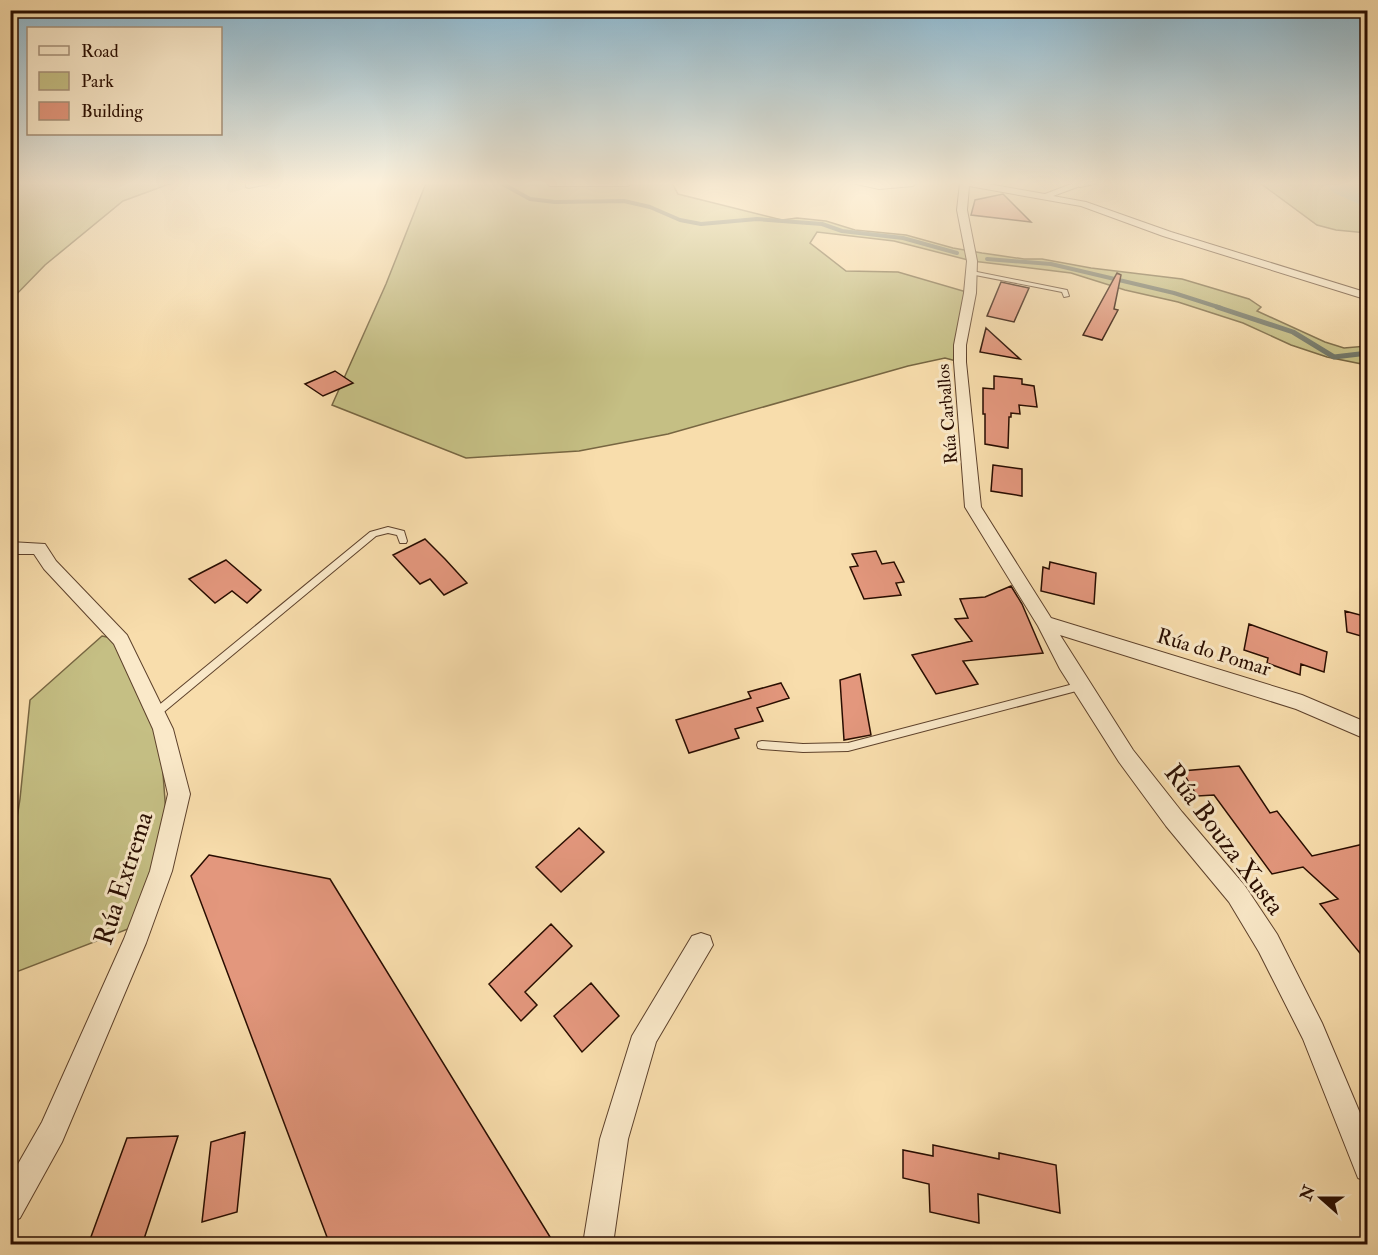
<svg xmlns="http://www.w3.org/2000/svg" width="1378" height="1255" font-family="'IM FELL Double Pica',serif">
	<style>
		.green { fill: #c5bf84; stroke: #776642; stroke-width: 1.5 }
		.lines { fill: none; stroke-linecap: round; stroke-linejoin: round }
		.stream-far1 { stroke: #6f7567; stroke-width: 4 }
		.stream { stroke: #6f7567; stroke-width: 5 }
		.river { fill: #9dbbac; fill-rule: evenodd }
		.building { fill: #e3977d; stroke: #290d00; stroke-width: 1.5 }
		.service-casing { stroke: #5d412b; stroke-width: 2 }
		.minor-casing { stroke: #5d412b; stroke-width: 2 }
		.service { fill: #fae9c9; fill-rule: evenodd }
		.minor { fill: #fae9c9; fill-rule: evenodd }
		.labels { text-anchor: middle; stroke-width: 6; stroke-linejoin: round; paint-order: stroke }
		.far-street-label { font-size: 18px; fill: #290d00; stroke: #fae9c9 }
		.street-label { font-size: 21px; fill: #290d00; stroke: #fae9c9 }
		.near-street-label { font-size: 26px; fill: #290d00; stroke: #fae9c9 }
	</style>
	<rect width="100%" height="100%" fill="#f8ddac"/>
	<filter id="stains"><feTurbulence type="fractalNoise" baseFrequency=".00333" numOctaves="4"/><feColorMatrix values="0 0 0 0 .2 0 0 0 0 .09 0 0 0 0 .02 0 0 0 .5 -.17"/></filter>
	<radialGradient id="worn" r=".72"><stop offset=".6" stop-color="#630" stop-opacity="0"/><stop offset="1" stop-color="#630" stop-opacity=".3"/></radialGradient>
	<!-- green -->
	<path class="green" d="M11 183H172L123 201 45 265 11 300Z
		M426 183H672L678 194 782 220 797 218 826 221 855 230 906 235 953 248 982 253 1024 259H1042L1091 268 1182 279 1249 299 1261 307 1257 311 1325 342 1344 348 1367 346V365L1327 357 1291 345 1243 323 1178 302 1125 290 1071 273 972 261 894 241 817 232 810 243 846 271 898 272 970 293 960 362 945 358 908 366 668 434 579 451 466 458 332 405 386 284Z
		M1260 183H1367V233L1336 230 1317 225Z
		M102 636 121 640 159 719 168 841 141 924 11 974V857L20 799 30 700Z"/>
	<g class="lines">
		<!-- stream-far1 -->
		<path class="stream-far1" d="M501 183 530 199 555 202 624 201 650 207 680 220 701 224 757 219 822 224 842 231 903 238 957 253
			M987 259 1051 264 1174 293 1221 308"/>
		<!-- stream -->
		<path class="stream" d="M1217 307 1293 332 1334 357 1368 353"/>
		<!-- river -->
		<path class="river" d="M1324 183H1346L1368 194V208L1334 193Z"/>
	</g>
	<!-- building -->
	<path class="building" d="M1003 194 1031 222 971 215 975 200Z
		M1117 273 1121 275 1114 309 1118 310 1102 340 1083 335Z
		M1001 282 1029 288 1014 322 987 316Z
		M986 328 1020 359 980 352Z
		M335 371 353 383 323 396 305 384Z
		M994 376 1022 379V384L1034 386 1037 407 1019 405 1020 414 1011 413V417H1009L1008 448 985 444V414H983V388L994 389Z
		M993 465 1022 469V496L991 491Z
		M425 539 445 559 467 583 444 595 430 579 420 584 393 555Z
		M876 551 882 564 894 562 904 582 896 583 901 595 864 599 850 567 858 566 852 554Z
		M226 560 261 590 247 603 232 591 215 603 189 579Z
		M1050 562 1096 573 1094 604 1041 591 1043 567 1049 569Z
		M1011 586 1022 604 1043 653 963 661 978 684 936 694 912 655 972 641 955 619 968 618 960 599 985 597Z
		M1345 611 1368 617V638L1347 632Z
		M1249 624 1327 652 1324 672 1301 664 1300 675 1267 663 1268 658 1244 650Z
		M860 674 871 735 844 740 840 680Z
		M781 683 789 698 757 708 763 721 735 729 739 738 689 753 676 720 751 698 748 692Z
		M1239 766 1270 813 1277 811 1312 856 1368 843V963L1320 904 1338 899 1303 867 1272 874 1214 795 1197 796 1182 771Z
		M579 828 604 852 561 892 536 867Z
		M209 855 330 879 555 1245H330L191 876Z
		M551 924 572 946 525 992 537 1005 521 1021 489 984Z
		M591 983 619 1016 582 1052 554 1016Z
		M245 1132 237 1212 202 1222 211 1142Z
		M178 1136 142 1245H88L127 1138Z
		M933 1145 999 1159V1153L1056 1165 1060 1213 978 1194 979 1223 930 1212 929 1184 903 1178V1150L933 1156Z"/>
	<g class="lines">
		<defs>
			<path id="service" d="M1088 183H1099L1080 187 1078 186Z
				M972 271 1067 290 1069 296 1064 297 1062 292 1052 290 970 274V272Z
				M388 527 404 531 407 541 406 543H400L397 535 388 533 376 536 159 716 156 717 153 716 151 713 153 710 370 532Z
				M1081 682 1084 683 1086 686 1084 689 848 751 803 752 762 749 758 748 757 745 758 742 762 741 803 744 848 743Z"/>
			<path id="minor" d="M246 183H272L249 188 246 187Z
				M546 183H632L628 186H550Z
				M852 183H917L913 186 879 189Z
				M960 183H982L1045 194 1074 183H1088L1053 196 1086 202 1171 232 1368 293V300L1163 236 1081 206 969 186 967 210 977 261 976 293 966 345V362L981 507 1051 618 1302 695 1368 723V740L1296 709 1060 635 1133 750 1182 812 1245 886 1277 934 1322 1023 1368 1132V1182L1358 1178 1303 1039 1259 952 1229 902 1166 826 1119 762 1060 669 1038 626 965 507 954 362V345L964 293 967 261 957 210Z
				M10 542 45 544 56 561 127 635 173 729 190 794 172 871 146 943 62 1142 20 1218 10 1223V1178L42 1122 124 939 150 871 168 794 153 729 114 644 44 569 34 554H10Z
				M701 933 710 936 713 945 656 1042 628 1139 613 1244H583L600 1139 632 1036 692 936Z"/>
		</defs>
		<!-- service casing -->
		<use href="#service" class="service-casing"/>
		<!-- minor casing -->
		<use href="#minor" class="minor-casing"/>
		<!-- service -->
		<use href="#service" class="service"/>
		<!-- minor -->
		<use href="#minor" class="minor"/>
	</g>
	<!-- sky -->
	<linearGradient id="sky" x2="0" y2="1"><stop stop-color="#8ab7d0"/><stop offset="0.51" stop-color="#fcf0da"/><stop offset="1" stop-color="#fcf0da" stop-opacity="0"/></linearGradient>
	<rect width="1378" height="359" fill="url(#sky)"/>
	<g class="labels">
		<!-- far-street labels -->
		<g class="far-street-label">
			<text transform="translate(947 414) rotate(-95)" y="6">Rúa Carballos</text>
		</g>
		<!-- street labels -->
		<g class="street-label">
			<text transform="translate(1214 652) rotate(17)" y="7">Rúa do Pomar</text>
		</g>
		<!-- near-street labels -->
		<g class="near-street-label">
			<text transform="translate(1225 839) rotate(53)" y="9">Rúa Bouza Xusta</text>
			<text transform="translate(123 878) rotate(-72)" y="9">Rúa Extrema</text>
		</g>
	</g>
	<!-- margin -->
	<rect width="1378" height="1255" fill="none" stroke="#f8ddac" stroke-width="36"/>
	<rect x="12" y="12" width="1354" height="1231" fill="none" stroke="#290d00" stroke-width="3"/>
	<rect x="18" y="18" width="1342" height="1219" fill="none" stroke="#290d00" stroke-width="1.5"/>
	<!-- legend -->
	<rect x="27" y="27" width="195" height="108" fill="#fae9c9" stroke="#a69179" stroke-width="1.5"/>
	<rect x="39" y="46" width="30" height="9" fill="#fae9c9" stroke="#a69179" stroke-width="1.5"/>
	<text x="81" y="57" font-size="18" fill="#290d00">Road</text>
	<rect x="39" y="72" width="30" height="18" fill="#c5bf84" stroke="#a69179" stroke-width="1.5"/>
	<text x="81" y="87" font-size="18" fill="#290d00">Park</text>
	<rect x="39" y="102" width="30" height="18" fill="#e3977d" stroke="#a69179" stroke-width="1.5"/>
	<text x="81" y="117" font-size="18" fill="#290d00">Building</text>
	<!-- north arrow -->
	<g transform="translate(1321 1198) rotate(291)" stroke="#fae9c9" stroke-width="4.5" paint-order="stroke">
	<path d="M0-4.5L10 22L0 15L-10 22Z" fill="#290d00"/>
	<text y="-9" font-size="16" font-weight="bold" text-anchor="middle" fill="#290d00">N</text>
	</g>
	<rect width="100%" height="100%" filter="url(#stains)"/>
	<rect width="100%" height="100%" fill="url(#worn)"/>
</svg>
